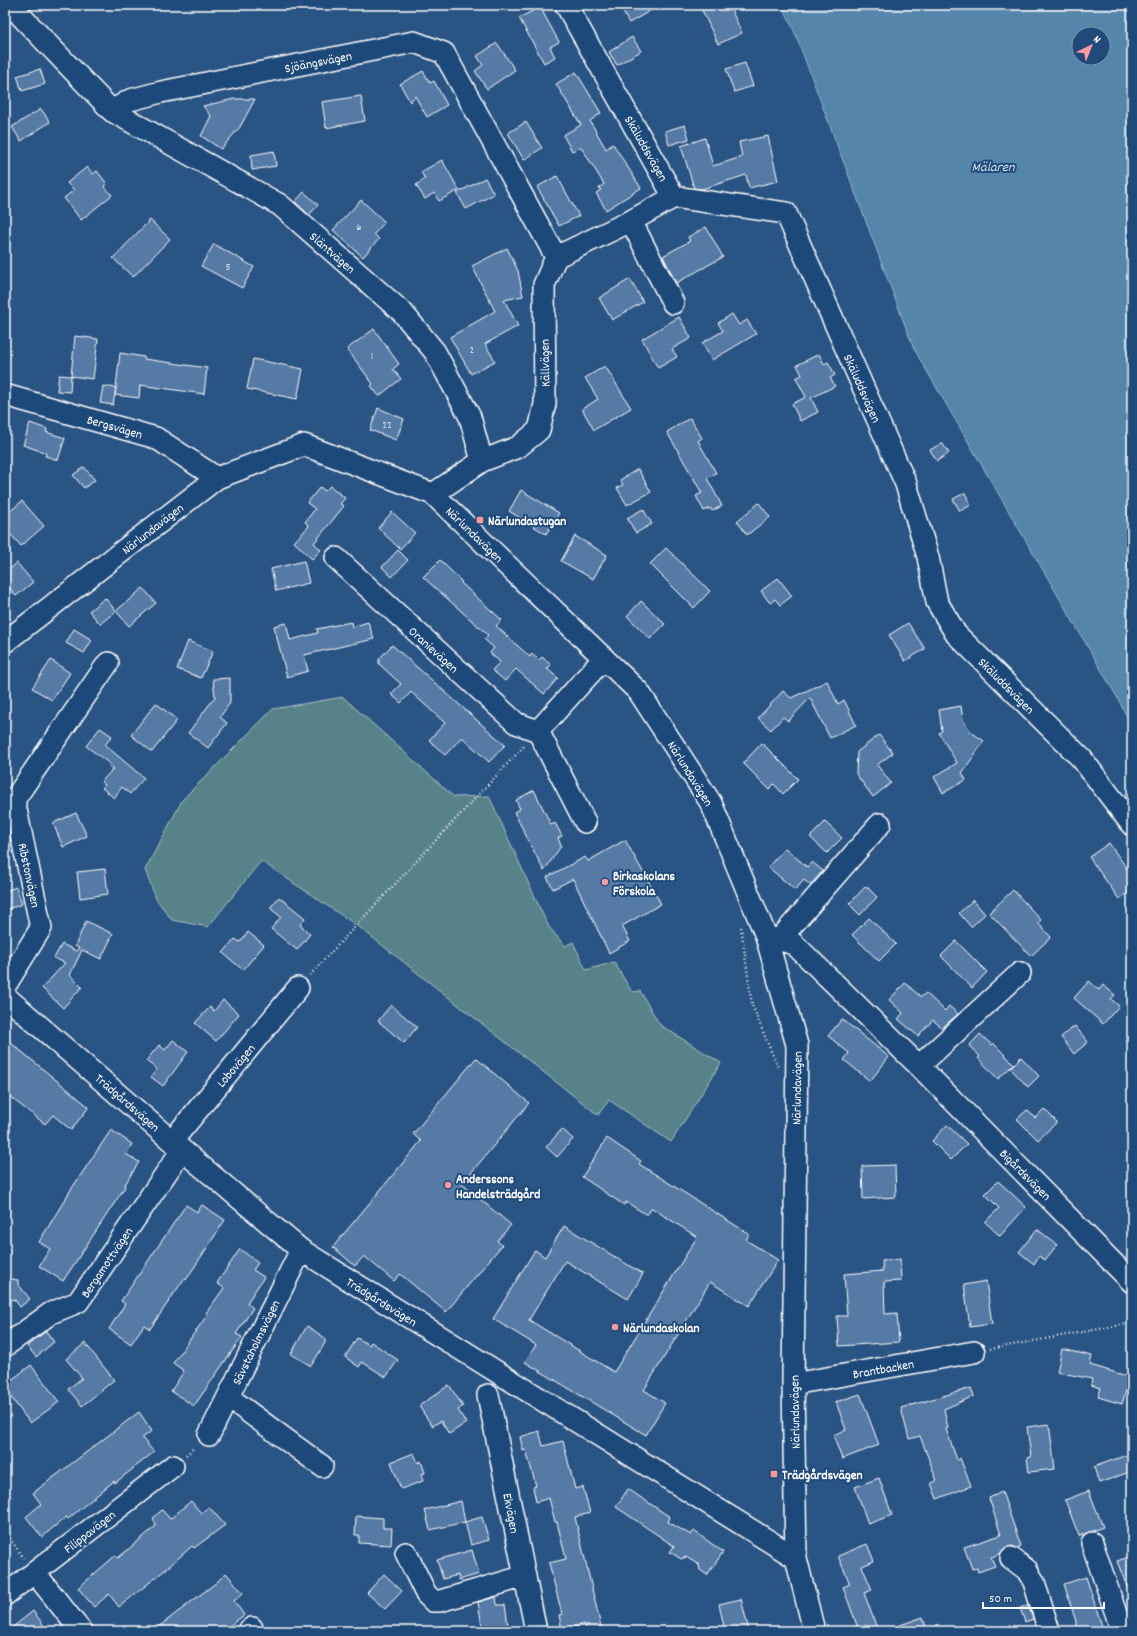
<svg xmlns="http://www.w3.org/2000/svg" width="1137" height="1636" font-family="Dekko,sans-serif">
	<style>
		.green { fill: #588289; stroke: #acc0c4 }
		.water { fill: #5585aa; stroke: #99b6cc; fill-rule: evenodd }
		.building { fill: #577aa6; stroke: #fff }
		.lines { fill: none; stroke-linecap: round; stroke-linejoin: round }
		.minor-casing { stroke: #fff; stroke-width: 24 }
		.path { stroke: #fff; stroke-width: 2.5; stroke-dasharray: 1 3; stroke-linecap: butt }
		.minor { stroke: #1f4a7a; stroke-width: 21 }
		.poi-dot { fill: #ff9aa2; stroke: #1f4a7a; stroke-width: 1.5 }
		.labels { text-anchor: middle; stroke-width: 4; stroke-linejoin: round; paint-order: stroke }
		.number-label { font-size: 11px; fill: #d5dee9 }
		.street-label { font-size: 13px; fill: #fff; stroke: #1f4a7a }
		.poi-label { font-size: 13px; font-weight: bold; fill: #fff; stroke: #1f4a7a; text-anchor: start }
		.water-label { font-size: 14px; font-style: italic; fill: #d4e0ea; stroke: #1f4a7a }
	</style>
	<rect width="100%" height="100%" fill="#2a5483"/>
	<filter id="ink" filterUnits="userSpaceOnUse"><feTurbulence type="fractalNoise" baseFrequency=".025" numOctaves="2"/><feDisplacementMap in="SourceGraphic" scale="8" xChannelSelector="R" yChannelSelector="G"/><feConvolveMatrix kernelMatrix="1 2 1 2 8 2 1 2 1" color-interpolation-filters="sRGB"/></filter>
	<g filter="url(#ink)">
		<!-- green -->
		<path class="green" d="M343 697 454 797 489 796 543 915 549 927 565 946 573 942 586 970 614 962 632 992 640 991 660 1025 721 1063 671 1142 609 1100 598 1115 359 927 261 861 208 927 172 920 156 899 145 870 183 799 273 709Z"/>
		<!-- water -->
		<path class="water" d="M782 5H1132V727L1117 697 914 349 795 33ZM1079 34H1103V58H1079Z"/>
		<!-- building -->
		<path class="building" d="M619 5H660L629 23Z
			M709 5H729L742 33 718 44 701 8Z
			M540 7 559 42 550 47 555 57 544 63 519 18Z
			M632 37 641 51 617 65 609 52Z
			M497 43 515 70 487 89 475 71 483 65 477 56Z
			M745 63 753 86 734 92 726 69Z
			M40 69 45 84 22 91 17 76Z
			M423 71 430 83 434 81 447 105 427 117 415 96 410 102 400 84Z
			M576 72 601 113 590 121 606 149 613 144 641 188 606 210 596 193 601 190 599 188 604 184 581 147 572 151 563 135 581 125 556 84Z
			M361 96 365 121 326 128 322 102Z
			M234 99H255L240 127 221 149 201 136 211 116 203 106Z
			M41 109 50 122 21 141 12 127Z
			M526 122 542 148 524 160 508 133Z
			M685 125 689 139 669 145 665 131Z
			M768 136 778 181 749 188 746 175 702 189 694 188 681 146 705 138 713 166 742 157 739 142Z
			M274 151 276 166 252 170 251 155Z
			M442 160 459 190 439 201 434 193 425 199 416 185 425 179 421 172Z
			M87 167 93 174 97 171 107 184 104 186 112 195 81 220 64 198 74 190 67 183Z
			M557 176 579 216 559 226 537 187Z
			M485 178 494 194 466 209 457 193Z
			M304 192 318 205 309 215 295 202Z
			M361 200 385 222 374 234 379 239 363 257 333 230Z
			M150 220 170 239 133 277 113 258Z
			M706 227 723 257 676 283 663 256 690 241 688 237Z
			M214 244 254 267 242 288 201 266Z
			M507 248 518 271 523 296 504 300 518 326 485 344 495 361 471 374 450 337 495 311 472 266Z
			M630 279 643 302 612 320 599 298Z
			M732 314 739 325 747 320 756 334 712 360 702 343 723 331 718 323Z
			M679 317 691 338 672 349 677 357 658 368 642 339Z
			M374 329 399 364 393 369 401 379 379 396 371 386 373 384 347 349Z
			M75 336 98 339 93 379 71 376Z
			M120 353 144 357V359L207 368 204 394 140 385 139 398 115 395Z
			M819 354 824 364 828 362 835 375 830 378 835 386 811 398 818 412 800 421 792 404 806 397 796 378 802 375 797 365Z
			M253 359 303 369 297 399 247 389Z
			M605 366 631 408 594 430 582 409 598 399 585 378Z
			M59 375 71 376 70 392 57 391Z
			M103 386 116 388 113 405 100 403Z
			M378 408 404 419 396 440 370 430Z
			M690 418 702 438 698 441 716 473 707 478 722 506 712 511 710 508 704 511 696 496 702 493 667 432Z
			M30 423 47 429 46 432 65 438 58 460 45 456 46 453 23 445Z
			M942 443 949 453 937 461 930 450Z
			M84 467 95 480 84 488 73 475Z
			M638 469 651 492 627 505 617 488 623 485 620 480Z
			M330 486 345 498 340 504 344 506 314 543 321 550 312 559 294 542 309 526 305 522 315 509 307 503 320 487 325 491Z
			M521 490 559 513 546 534 509 511Z
			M965 493 971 505 960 511 953 499Z
			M22 501 44 526 21 546 5 528V516Z
			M759 503 770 517 747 535 737 521Z
			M643 509 652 524 636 533 627 518Z
			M392 512 415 533 400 549 378 528Z
			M575 536 607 555 593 579 561 561Z
			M666 548 710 591 694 608 650 564Z
			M398 550 408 560 392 577 382 567Z
			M440 560 462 582 461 583 502 620 496 626 530 657 532 654 539 660 542 657 551 665 547 669 558 678 544 694 516 669 505 681 492 670 500 662 490 653 494 648 484 639 488 635 423 577Z
			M304 561 309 583 276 591 271 569Z
			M17 563 33 582 16 596 5 582V573Z
			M778 578 792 596 780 605 775 599 770 603 761 591Z
			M143 588 156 603 129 626 116 611Z
			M105 598 116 611 100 624 89 611Z
			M641 601 665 624 650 639 627 616Z
			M351 622 352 627 368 622 374 639 304 655 308 671 287 677 274 626 286 623 290 640 318 633 317 629Z
			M908 623 925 649 905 661 889 635Z
			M74 629 92 640 84 653 66 643Z
			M188 641 213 651 201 678 177 669Z
			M392 645 505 745 489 762 462 737 445 755 429 740 445 723 411 692 401 703 391 694 401 684 379 664V659Z
			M51 660 70 673 52 700 32 688Z
			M230 678V703L220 717 227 723 208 748 188 733 215 697 213 679Z
			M827 681 838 704 844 700 856 725 830 738 810 698 788 721 783 717 771 730 758 718 783 691 791 698Z
			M156 703 177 720 152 752 131 735Z
			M961 706 963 720 971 732 984 741 962 773 966 780 943 793 934 777 957 763 939 733 942 731 939 710Z
			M100 728 112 736 105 745 144 778 130 794 122 787 114 798 102 788 105 785 101 782 113 769 109 766 110 764 86 746Z
			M879 735 893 753 877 765 891 783 873 797 856 774 857 752Z
			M762 743 798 779 783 794 774 784 769 789 743 763Z
			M534 790 551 825 555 823 562 836 558 838 561 846 544 871 514 812 520 809 516 800Z
			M76 813 87 836 63 847 53 823Z
			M825 822 842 838 827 853 810 837Z
			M625 840 661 904 622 926 630 941 609 953 573 879 553 889 547 877 585 857 588 861Z
			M1109 843 1132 876V890L1119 899 1089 857Z
			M785 848 807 867 812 862 823 871 810 885 804 880 795 890 768 867Z
			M105 869 108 894 80 898 77 872Z
			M866 886 877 897 860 915 849 904Z
			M16 887 22 904 5 910V891Z
			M1013 890 1041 920 1038 923 1051 937 1031 956 989 913Z
			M279 897 305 918 300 925 310 934 297 950 271 929 281 917 270 908Z
			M973 900 985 914 971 927 959 913Z
			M869 918 896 944 879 961 852 935Z
			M86 921 113 934 101 959 82 950 70 975 82 987 63 1008 42 988 65 963 54 958 62 944 76 951 79 948 75 946Z
			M248 932 264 945 243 970 223 953 235 939 240 942Z
			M956 941 987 972 972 988 941 956Z
			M1089 981 1099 990 1103 985 1115 995 1111 999 1119 1006 1103 1024 1074 998Z
			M905 983 921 997 926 993 945 1011 949 1006 958 1014 942 1028 933 1020 918 1036 898 1019 903 1013 889 1000Z
			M223 1000 239 1014 216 1041 195 1023 210 1007 214 1011Z
			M391 1005 417 1027 404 1043 378 1021Z
			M842 1019 889 1057 870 1081 844 1060 849 1053 828 1036Z
			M1075 1026 1088 1042 1074 1054 1061 1037Z
			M980 1034 992 1045 993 1043 1014 1064 998 1079 978 1058 980 1056 969 1046Z
			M5 1038 89 1107 71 1130 53 1115 45 1124 5 1093Z
			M173 1040 188 1052 163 1086 151 1077 157 1069 146 1061 159 1045 165 1050Z
			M1021 1057 1039 1076 1028 1087 1010 1068Z
			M476 1058 529 1103 462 1184 511 1225 497 1241 502 1245 446 1312 400 1274 394 1281 364 1256 355 1266 333 1247 421 1141 413 1134Z
			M1044 1109 1057 1122 1038 1140 1017 1119 1027 1110 1035 1118Z
			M947 1125 967 1144 951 1160 932 1141Z
			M562 1129 573 1139 557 1157 546 1147Z
			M111 1130 132 1144 126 1154 139 1162 124 1186 125 1187 63 1281 39 1266 50 1249 39 1242 70 1191Z
			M607 1138 641 1161 639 1164 749 1234 746 1240 778 1260 749 1306 710 1282 644 1390 665 1403 646 1435 525 1362 536 1345 493 1319 535 1250 545 1257 564 1226 643 1274 628 1299 565 1261 529 1320 614 1372 697 1237 652 1208 647 1215 626 1202 624 1205 582 1177Z
			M895 1165 896 1197 863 1199 862 1166Z
			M998 1181 1026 1207 1000 1236 985 1222 999 1208 985 1194Z
			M186 1205 197 1212 202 1205 225 1220 186 1280 184 1279 150 1329 144 1325 131 1344 109 1329 125 1304 121 1301Z
			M1037 1229 1057 1245 1045 1260 1039 1256 1034 1264 1019 1252Z
			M240 1249 258 1263 253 1270 264 1277 247 1303 253 1308 236 1334 242 1337 194 1406 171 1391 184 1371 173 1363 208 1314 206 1313 224 1288 217 1283Z
			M900 1259 901 1281 884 1282 885 1314 897 1313 899 1342 839 1346 837 1316H847L844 1274 883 1271 882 1261Z
			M5 1278 18 1280V1284L30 1299 20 1307 15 1300 5 1298Z
			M986 1281 992 1324 970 1327 964 1285Z
			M307 1326 325 1338V1343L311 1366 291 1354Z
			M46 1331 54 1342 36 1357 27 1346Z
			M357 1338 369 1345 371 1342 398 1360 386 1377 362 1362 359 1367 345 1357Z
			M85 1343 114 1380 82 1406 68 1389 82 1378 66 1359Z
			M1062 1349 1092 1356 1090 1365 1130 1377 1122 1404 1098 1397 1101 1388 1091 1385 1092 1379 1057 1372Z
			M31 1365 59 1402 30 1423 5 1389V1385Z
			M449 1385 463 1406 458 1410 466 1423 449 1434 441 1421 432 1426 419 1406Z
			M971 1388 974 1396 944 1409 948 1428 946 1429 957 1460 960 1458 971 1486 937 1499 931 1483 937 1481 920 1436 909 1439 901 1408Z
			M860 1394 879 1445 842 1459 833 1435 846 1430 836 1402Z
			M139 1412 152 1431 142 1438 154 1452 115 1483 114 1481 68 1519 66 1517 42 1537 26 1517 41 1504 33 1493Z
			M1049 1424 1055 1469 1029 1472 1027 1458 1031 1457 1027 1427Z
			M539 1431 543 1446 563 1441 575 1489 583 1487 590 1513 575 1517 602 1631H586L585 1624 562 1630 559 1615 562 1614 549 1563 566 1559 557 1522H555L549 1498 536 1502 533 1487 536 1486 526 1450 523 1451 520 1437Z
			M414 1453 418 1463 421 1461 425 1473 421 1474 423 1481 401 1489 391 1462Z
			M1132 1453V1471L1099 1483 1094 1467Z
			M879 1478 892 1515 868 1524 855 1487Z
			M628 1489 670 1517 668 1522 691 1535 694 1531 723 1552 707 1575 700 1570 699 1565 686 1557 681 1559 670 1552 674 1546 616 1507Z
			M1089 1491 1103 1527 1079 1536 1065 1500Z
			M1002 1492 1021 1546 1017 1548 1012 1546 1006 1547 1000 1554 991 1557 995 1566 978 1572 977 1568 972 1569 964 1547 1001 1535 989 1498Z
			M191 1501 201 1513 209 1507 225 1525 194 1548 192 1546 165 1570 119 1607 109 1594 94 1607 78 1588 116 1555 118 1558 156 1526 153 1518 162 1510 170 1519Z
			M461 1501 465 1522 430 1530 425 1510Z
			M356 1516 383 1518V1528H392L391 1545 359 1543V1535H355Z
			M482 1517 489 1540 471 1545 465 1522Z
			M867 1544 874 1561 862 1566 872 1590 864 1593 878 1631H859L843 1587 850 1584 838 1556Z
			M472 1550 479 1574 459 1580 458 1575 443 1579 437 1560Z
			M1132 1556V1597H1131L1117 1561Z
			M226 1573 243 1593 234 1601 244 1615 228 1627 224 1631H153L217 1582Z
			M384 1574 402 1591 385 1609 367 1593Z
			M1086 1577 1102 1626 1086 1631H1079L1064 1584Z
			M496 1597 497 1605H505L509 1631H483L478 1602Z
			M741 1599 749 1631H725L719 1604Z
			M1028 1605 1033 1619 1025 1622 1020 1608Z
			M33 1611 48 1631H8Z
			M923 1617 927 1631H889V1629Z"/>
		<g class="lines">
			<defs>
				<path id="minor" d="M566 5 674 197
					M5 8 17 12 112 111 280 205 402 312 435 352 470 417 482 461
					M112 111 130 100 161 92 414 42 444 53 556 257
					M674 197 786 213 906 484 928 557 937 602 956 634 1082 759 1132 825
					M673 303 631 221 674 197
					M5 395 156 438 217 478
					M433 494 482 461 518 447 539 430 545 404 544 285 556 257 631 221
					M336 558 516 723 538 731 604 658
					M5 642 217 478 304 445 433 494 639 692 711 803 766 936 797 1045 793 1384 796 1558 814 1631
					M538 731 585 822
					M766 936 794 944 919 1066 1132 1282
					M779 940 880 824
					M5 986 41 928 14 800 108 663
					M5 996 182 1150 301 1250 796 1558
					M919 1066 1020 973
					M172 1141 298 988
					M5 1346 51 1313 78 1302 182 1150
					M793 1384 974 1352
					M488 1395 536 1631
					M228 1397 322 1466
					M209 1435 301 1250
					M1092 1543 1122 1631
					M406 1553 426 1594 433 1601H440L525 1576
					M1011 1558 1027 1570 1034 1582 1049 1631
					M35 1573 81 1631
					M5 1595 173 1466
					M248 1631 252 1628"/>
			</defs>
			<!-- minor casing -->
			<use href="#minor" class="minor-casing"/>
			<!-- path -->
			<path class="path" d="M741 927 752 1005 778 1068
				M310 975 525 745
				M990 1349 1132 1323
				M186 1455 195 1447
				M5 1532 24 1558"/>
			<!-- minor -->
			<use href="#minor" class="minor"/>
		</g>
	</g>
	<!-- markers -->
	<g class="poi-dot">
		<rect x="476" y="516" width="8" height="8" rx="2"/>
		<circle cx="605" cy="882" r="4"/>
		<circle cx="448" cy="1185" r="4"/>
		<circle cx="615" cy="1327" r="4"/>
		<rect x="770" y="1470" width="8" height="8" rx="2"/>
	</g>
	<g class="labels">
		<!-- number labels -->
		<g class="number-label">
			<text x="359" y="230">6</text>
			<text x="228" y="270">5</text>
			<text x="472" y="353">2</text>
			<text x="372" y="359">1</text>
			<text x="387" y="428">22</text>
		</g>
		<!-- street labels -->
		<g class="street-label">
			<text transform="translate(318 61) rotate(-11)" y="5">Sjöängsvägen</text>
			<text transform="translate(647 148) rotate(60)" y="5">Skäluddsvägen</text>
			<text transform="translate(333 252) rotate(41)" y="5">Släntvägen</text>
			<text transform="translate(544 363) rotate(-91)" y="5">Källvägen</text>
			<text transform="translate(863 388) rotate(66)" y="5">Skäluddsvägen</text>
			<text transform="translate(115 426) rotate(16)" y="5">Bergsvägen</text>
			<text transform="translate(152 528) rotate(-38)" y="5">Närlundavägen</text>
			<text transform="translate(475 534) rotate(44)" y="5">Närlundavägen</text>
			<text transform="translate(434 649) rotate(42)" y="5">Oranievägen</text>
			<text transform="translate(1007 685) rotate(45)" y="5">Skäluddsvägen</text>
			<text transform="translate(691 773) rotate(58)" y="5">Närlundavägen</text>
			<text transform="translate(30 875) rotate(78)" y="5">Ribstonvägen</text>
			<text transform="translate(235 1065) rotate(-50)" y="5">Lobovägen</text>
			<text transform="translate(796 1088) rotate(-89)" y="5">Närlundavägen</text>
			<text transform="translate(128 1102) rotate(41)" y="5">Trädgårdsvägen</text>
			<text transform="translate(1026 1174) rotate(45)" y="5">Bigårdsvägen</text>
			<text transform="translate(106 1262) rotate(-56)" y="5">Bergamottvägen</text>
			<text transform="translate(382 1301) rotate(32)" y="5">Trädgårdsvägen</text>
			<text transform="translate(255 1342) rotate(-64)" y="5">Sävstaholmsvägen</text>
			<text transform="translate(883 1368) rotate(-10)" y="5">Brantbacken</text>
			<text transform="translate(794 1412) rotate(-91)" y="5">Närlundavägen</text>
			<text transform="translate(512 1513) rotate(79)" y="5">Ekvägen</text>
			<text transform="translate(89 1531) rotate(-38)" y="5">Filippavägen</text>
		</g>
		<!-- poi labels -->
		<g class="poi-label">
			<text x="488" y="525">Närlundastugan</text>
			<text x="613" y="880">Birkaskolans<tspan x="613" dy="15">Förskola</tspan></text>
			<text x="456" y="1183">Anderssons<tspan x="456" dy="15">Handelsträdgård</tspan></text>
			<text x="623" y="1332">Närlundaskolan</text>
			<text x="782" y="1479">Trädgårdsvägen</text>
		</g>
		<!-- water labels -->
		<g class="water-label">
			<text x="993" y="171">Mälaren</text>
		</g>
	</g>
	<!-- margin -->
	<rect width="1137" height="1636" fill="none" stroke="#1f4a7a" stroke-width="20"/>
	<rect x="10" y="10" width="1117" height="1616" fill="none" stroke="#fff" stroke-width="1.5" filter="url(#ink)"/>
	<!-- north arrow -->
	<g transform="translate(1091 46) rotate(43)"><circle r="19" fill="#1f4a7a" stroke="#7992af"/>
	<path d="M0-3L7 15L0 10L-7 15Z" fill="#ff9aa2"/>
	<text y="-6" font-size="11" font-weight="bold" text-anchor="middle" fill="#ffffff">N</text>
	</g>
	<!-- scale -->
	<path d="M983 1602v6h121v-6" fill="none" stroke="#ffffff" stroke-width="2"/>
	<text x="989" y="1602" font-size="12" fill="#ffffff" stroke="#1f4a7a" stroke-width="3" paint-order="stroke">50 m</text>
</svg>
